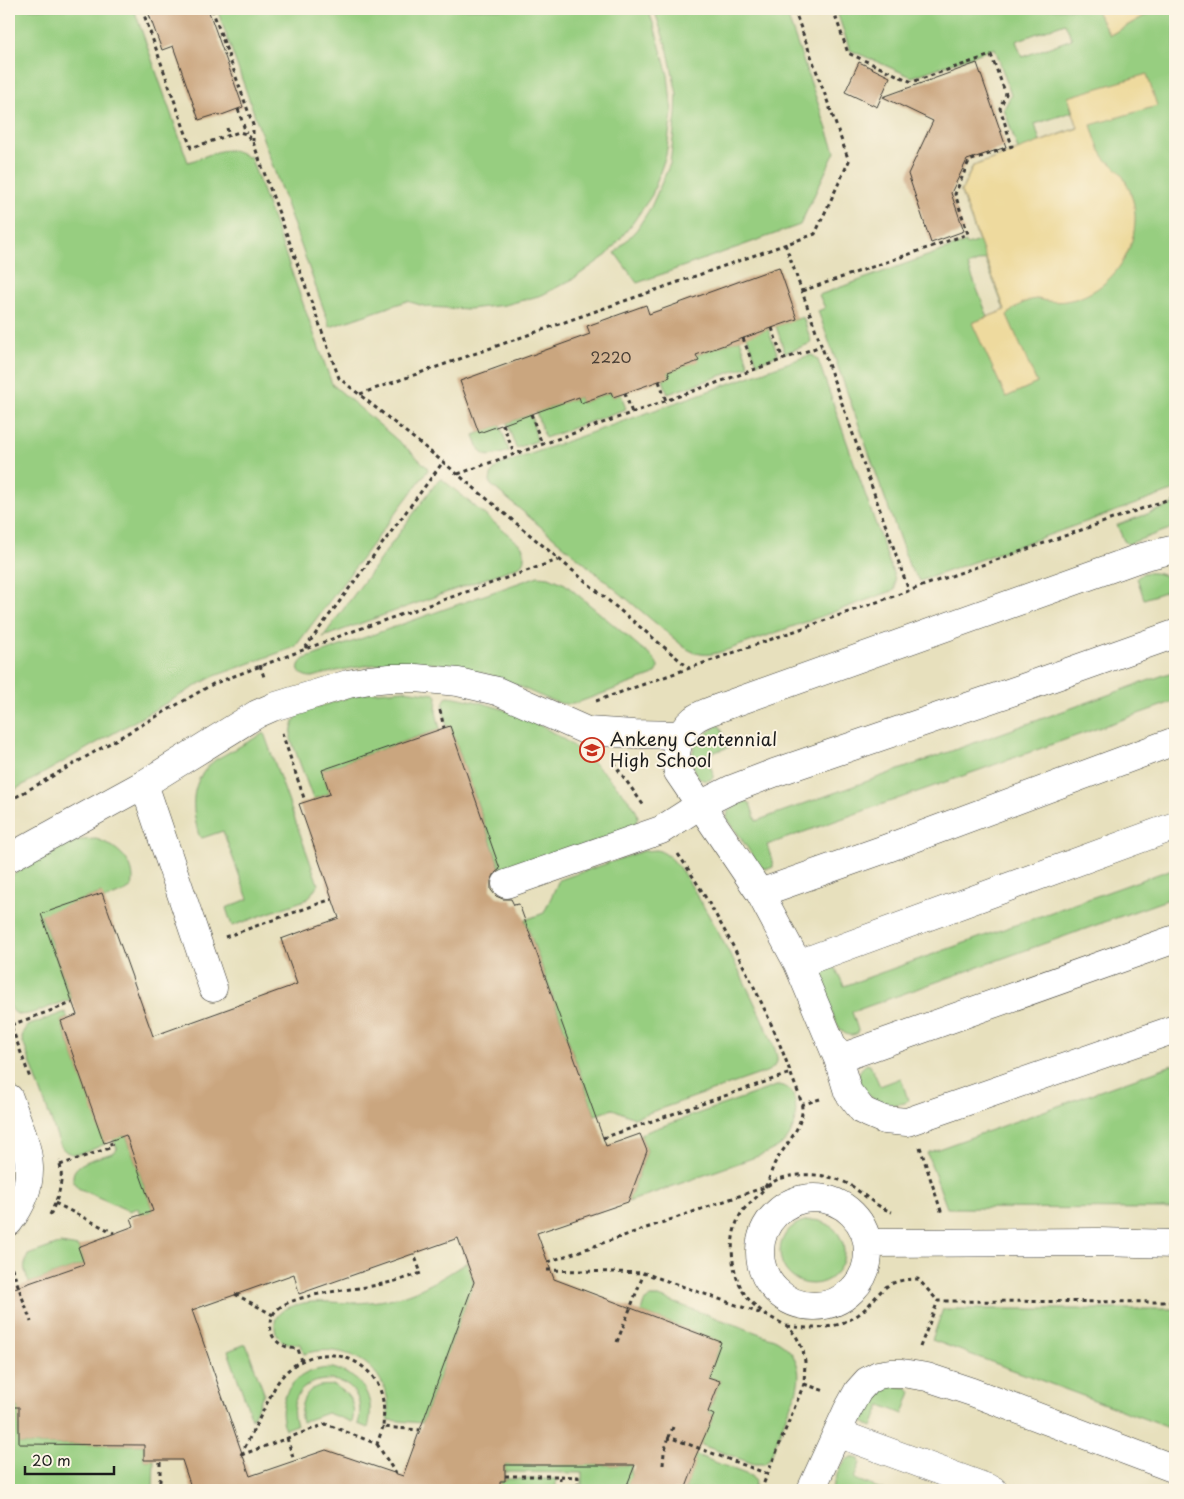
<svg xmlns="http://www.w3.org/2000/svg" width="1184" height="1499" font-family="'Playpen Sans',sans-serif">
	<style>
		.green { fill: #97ce80; stroke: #5a754e; fill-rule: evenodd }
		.sand { fill: #eeda9e; stroke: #857b5d }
		.building { fill: #caa67f; fill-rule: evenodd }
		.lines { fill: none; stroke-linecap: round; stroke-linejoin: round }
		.minor-casing { stroke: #3a3934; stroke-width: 29 }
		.path { stroke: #3a3934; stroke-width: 3; stroke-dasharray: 4 4; stroke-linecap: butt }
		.minor { stroke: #fff; stroke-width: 28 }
		.labels { text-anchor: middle; stroke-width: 4; stroke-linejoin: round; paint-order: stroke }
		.number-label { font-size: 15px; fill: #483e35 }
		.poi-label { font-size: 18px; fill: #1c1c1c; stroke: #fcf5e5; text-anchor: start }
	</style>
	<rect width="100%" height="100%" fill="#fcf5e5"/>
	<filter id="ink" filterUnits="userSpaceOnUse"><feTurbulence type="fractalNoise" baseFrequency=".02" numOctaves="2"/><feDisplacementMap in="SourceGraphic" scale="10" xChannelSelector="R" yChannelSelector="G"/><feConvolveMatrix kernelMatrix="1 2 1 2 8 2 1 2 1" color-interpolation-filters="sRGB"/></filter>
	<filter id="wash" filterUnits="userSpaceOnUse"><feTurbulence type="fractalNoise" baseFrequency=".0096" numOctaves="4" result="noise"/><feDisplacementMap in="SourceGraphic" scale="20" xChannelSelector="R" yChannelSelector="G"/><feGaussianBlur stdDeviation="1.12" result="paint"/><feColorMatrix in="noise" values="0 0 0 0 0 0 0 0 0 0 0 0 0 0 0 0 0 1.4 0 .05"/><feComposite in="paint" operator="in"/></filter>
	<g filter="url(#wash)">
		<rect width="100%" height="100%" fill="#e7e0bd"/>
		<!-- green -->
		<path class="green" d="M9 9H134L188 162C208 157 229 141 247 157L250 156 332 384 411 452 427 467 428 470 295 647 212 677 9 793Z
			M217 9H648L655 29 668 75 672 113 666 155 652 195 632 224 607 255 573 279 542 295 505 305 468 309 427 307 407 301 330 327Z
			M654 9H785L835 152 800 225 637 283 615 253 637 229 651 207 670 164 676 115 677 94 668 51Z
			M836 9H1095L1110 35 1157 9H1175V490L920 581 910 568 818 311 825 308 819 295 966 242 967 245 979 241 961 192 973 166 1018 150 1004 109 1011 95 995 48 912 77 850 50ZM1065 23 1072 39 1022 57 1016 41ZM1068 97 1156 106 1077 128 1040 142 1035 124 1072 112ZM985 259 1010 324 1037 383 1006 397 973 323 988 317 968 266Z
			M803 317 811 341 809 344 785 353 776 326Z
			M768 329 778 355 757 363 747 336Z
			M740 339 749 366 668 394 663 380 669 377 668 372 698 360 696 355Z
			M810 355 814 356 818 360 895 579V590L730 649C712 655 701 658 684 647L490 484C490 476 492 470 500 465Z
			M611 392 613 397 621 394 626 409 545 438 536 412 579 397 581 403Z
			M531 414 537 441 516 448 507 423Z
			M500 425 509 451C485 459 481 459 474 435Z
			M439 479H442L522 546C524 553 526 561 520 566L323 637Z
			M1175 504V527L1128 544 1124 541 1117 525Z
			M1143 573C1155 572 1165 574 1175 581V612L1167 591 1144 599 1137 578Z
			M538 576 549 577 565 584 653 658C659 665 661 672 651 676L582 701C577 703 572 705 567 704 552 704 523 687 507 681 490 674 470 670 452 666 405 658 357 665 312 677 300 677 293 668 304 659Z
			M1175 671V701L767 845 773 863V867C767 870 763 869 759 865L727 818 728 811 730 809 746 801 750 803 756 821Z
			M403 690 435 694 437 696 436 712 440 729 322 770 330 793 313 799 291 739C291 729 293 719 301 712L363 693Z
			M448 696C458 697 469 700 478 702 535 716 581 745 619 789 627 798 636 806 638 817L634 827 503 876 450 726 447 727C445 717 439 703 448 696Z
			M716 726H720L729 747 706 755 713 773V778C695 790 689 757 695 745 700 737 709 732 716 726Z
			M264 733 318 884 308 899 232 926 226 908 248 899 223 831 202 838 199 836C191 806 189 782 215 760Z
			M96 839C116 845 138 863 132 887L126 891 104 900 101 893 41 915 71 999C60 1002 27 1018 18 1014 12 1012 11 1007 9 1002V877L67 844 80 840Z
			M657 850C663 852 668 855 673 860 687 876 697 896 708 914 727 948 746 983 762 1019 766 1029 776 1048 777 1058 778 1065 772 1069 766 1072L634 1118 613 1109 595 1115 525 920 544 913 559 880 643 851Z
			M1175 868V897L852 1012 858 1030V1033C852 1036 848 1036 843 1032 835 1026 819 983 823 973 824 969 829 968 832 967L836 969 844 986Z
			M65 1012 68 1018 61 1021 105 1144C89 1150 71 1163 60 1145L22 1039 23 1032 27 1026Z
			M867 1064H870L880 1086 901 1078 908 1100 905 1103C898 1104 889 1106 881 1103 867 1098 848 1075 867 1064Z
			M1175 1064V1209L947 1208 927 1153Z
			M779 1085C802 1087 798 1126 787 1139 782 1146 772 1150 764 1154L628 1202 647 1151 640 1134Z
			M126 1135 153 1211 140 1215 138 1208 129 1211 78 1188C75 1184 73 1182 73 1177 73 1160 104 1158 116 1151L117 1148 113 1139Z
			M780 1252a32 32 0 1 1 64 0a32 32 0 1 1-64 0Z
			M61 1244 78 1247 84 1264 29 1283C25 1270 22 1268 28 1255L56 1245Z
			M467 1262 474 1282 422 1423 388 1420C388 1411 389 1401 386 1393 376 1358 337 1343 304 1354L301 1344C287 1345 274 1341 275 1324 275 1320 276 1317 279 1314 283 1309 290 1307 296 1305 314 1299 334 1303 353 1303 401 1302 428 1288 467 1262Z
			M651 1297H659L774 1339C791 1347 802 1364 798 1384 797 1394 791 1404 787 1413 782 1428 776 1443 770 1458L765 1464H754L677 1436 689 1427H709L714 1415 708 1412 720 1381 708 1377 721 1342 641 1312 644 1302Z
			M943 1309H1175V1430L932 1340Z
			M246 1344 264 1393 252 1419 228 1351Z
			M333 1368C363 1377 376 1397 368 1428L358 1424C374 1362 277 1368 296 1425L285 1429C283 1421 281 1413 283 1405 287 1379 309 1368 333 1368Z
			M333 1385C349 1392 357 1405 352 1422L327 1413 302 1422C298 1408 304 1389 320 1386 324 1385 329 1386 333 1385Z
			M894 1386 908 1388 911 1392 903 1414 881 1405 872 1427C865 1424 862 1422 861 1414 870 1397 874 1389 894 1386Z
			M9 1407H19V1444L144 1445V1460H154L153 1490H9Z
			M678 1448 751 1476 755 1481 754 1490H685L695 1461 676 1454Z
			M851 1457 859 1459 860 1463 854 1479 884 1490H831C836 1479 839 1463 851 1457Z
			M505 1465H631V1481H629L626 1490H582V1473L505 1472Z
			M505 1479H556V1490H496H500V1481H505Z"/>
		<!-- sand -->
		<path class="sand" d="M1095 9H1157L1110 35Z
			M1147 74 1157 106 1091 125C1094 134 1098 149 1104 157 1106 161 1112 163 1115 167 1123 174 1129 187 1132 197 1145 241 1115 290 1071 300 1063 302 1055 302 1048 301 1044 301 1040 299 1036 299 1025 300 1014 308 1007 315L1037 383 1006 397 972 323 1005 310 961 192 973 166 1078 128 1068 97Z"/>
		<g id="blocks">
			<!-- building -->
			<path class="building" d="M147 9H208L243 107 219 116 218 114 199 120 173 46 162 50Z
				M859 62 890 77 877 107 845 92Z
				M977 63 1006 147 967 160 951 193 964 231 931 243 908 174 933 121 883 97Z
				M779 267 797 319 696 355 699 361 668 372 670 377 625 393 613 397 611 392 581 403 579 397 479 433 460 381 590 334 587 326 646 305 649 314Z
				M450 726 500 869 495 873 491 881V890L496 896 503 899H511L514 905 519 904 606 1146 640 1134 647 1151 628 1202 537 1233 554 1279 721 1342 708 1377 720 1381 708 1412 714 1415 694 1460 696 1461 685 1490H625L635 1465H505V1481H500V1490H192L182 1460H144V1445L19 1444V1407H9V1290L84 1264 78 1247 134 1226 131 1218 153 1211 126 1135 104 1143 61 1021 77 1015 41 914 102 893 153 1036 297 984 281 939 339 918 299 804 330 794 322 770ZM458 1238 474 1282 403 1476 326 1450 250 1476 192 1310 294 1274 299 1294Z"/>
		</g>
	</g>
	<g filter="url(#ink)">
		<use href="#blocks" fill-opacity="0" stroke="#3a3934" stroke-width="1"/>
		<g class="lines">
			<defs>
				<path id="minor" d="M1175 549 1142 557 719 708C711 711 700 714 693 720 678 732 673 754 678 772L760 893 798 964 838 1059 848 1092 863 1111 884 1120 907 1122 1175 1029
					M144 784 213 988
					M9 858 144 784 257 714 273 707 348 684 369 680 390 678H416L458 682 497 691 587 731 634 734 681 735
					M506 884 661 830 700 805 732 789 774 773 1020 689 1175 634
					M760 893 885 849 1175 741
					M798 964 1175 826
					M838 1059 1175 939
					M9 1098C26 1145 44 1177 9 1222
					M760 1252a54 54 0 1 1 108 0a54 54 0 1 1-108 0Z
					M868 1243 1098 1242 1175 1244
					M837 1433 993 1490
					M811 1490 847 1411 858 1391 867 1381 878 1375 890 1373H902L927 1377 972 1392 1175 1469"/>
			</defs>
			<!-- minor casing -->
			<use href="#minor" class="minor-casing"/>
			<!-- path -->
			<path class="path" d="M142 9 191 148 239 132 246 134 253 142 339 378 443 462 689 668
				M212 9 253 125V141
				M238 109 246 133
				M227 128 229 136
				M785 244 909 591
				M802 291 968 234 955 194 969 161 1012 146 1000 108 1006 94 991 55 912 82 848 53 833 9
				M772 328 783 360
				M743 338 755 370
				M659 381 666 401
				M625 393 632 413
				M360 394 815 234 849 161 794 9
				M531 414 542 444
				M503 424 514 454
				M458 474 821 346
				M305 648 443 462
				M260 665 265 680
				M596 701 1175 497
				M440 710 444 728
				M282 733 305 801
				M613 762 644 806
				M9 801 213 684 348 633 558 560
				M678 854C696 880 712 908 727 935 752 981 775 1028 792 1077 796 1088 803 1101 802 1113 799 1131 786 1145 777 1159 771 1168 770 1180 765 1187 759 1197 748 1203 742 1212 727 1235 730 1274 746 1296 752 1304 760 1310 768 1316
				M225 937 332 899
				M9 1020 30 1078
				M11 1025 72 1003
				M801 1105 820 1099
				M603 1138 791 1073
				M920 1147 942 1214
				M60 1165 112 1147 110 1141
				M55 1203 114 1233
				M50 1215C58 1198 65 1180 59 1161
				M9 1260 31 1322
				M548 1262 765 1187C771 1184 776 1179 782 1178 802 1172 832 1174 850 1185 864 1194 876 1207 892 1212
				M547 1270 644 1273 768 1316 787 1326 796 1336 803 1350 805 1362 804 1384 761 1490
				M235 1294 273 1315
				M787 1326C809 1329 831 1330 851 1319 881 1303 874 1279 918 1279L938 1301
				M617 1342 644 1273
				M920 1347 938 1301 1175 1302
				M302 1361 298 1349C288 1348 280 1346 274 1338 271 1334 270 1329 271 1324 271 1320 272 1316 274 1313 287 1294 350 1290 372 1286 389 1283 405 1279 421 1273L414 1254
				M804 1384 825 1391
				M673 1427 669 1437 768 1474
				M287 1438 294 1461
				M377 1444 396 1474
				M241 1455 276 1385C283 1374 292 1365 304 1360 331 1347 365 1359 378 1385 385 1399 384 1413 383 1427L420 1430
				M241 1455 326 1424 377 1444 383 1427
				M663 1465 664 1452 669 1437
				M505 1476H560V1490
				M560 1476 578 1477V1490
				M160 1490V1460"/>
			<!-- minor -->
			<use href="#minor" class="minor"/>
		</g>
	</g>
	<!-- icons -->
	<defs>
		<symbol id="school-ring" viewBox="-11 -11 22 22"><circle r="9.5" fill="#fcf5e5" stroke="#c8321e" stroke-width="1.5"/><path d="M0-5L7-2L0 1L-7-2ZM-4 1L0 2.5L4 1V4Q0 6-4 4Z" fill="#c8321e"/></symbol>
	</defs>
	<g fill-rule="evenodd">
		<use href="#school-ring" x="578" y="736" width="28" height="28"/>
	</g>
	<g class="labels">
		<!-- number labels -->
		<g class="number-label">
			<text x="611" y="363">2220</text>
		</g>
		<!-- poi labels -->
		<g class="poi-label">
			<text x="610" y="746">Ankeny Centennial<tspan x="610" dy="21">High School</tspan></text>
		</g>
	</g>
	<!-- margin -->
	<rect width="1184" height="1499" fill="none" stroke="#fcf5e5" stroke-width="30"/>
	<!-- scale -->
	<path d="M25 1466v8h89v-8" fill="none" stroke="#1c1c1c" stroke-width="2.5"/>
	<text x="32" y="1466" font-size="15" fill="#1c1c1c" stroke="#fcf5e5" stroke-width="4" paint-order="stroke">20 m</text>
</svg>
